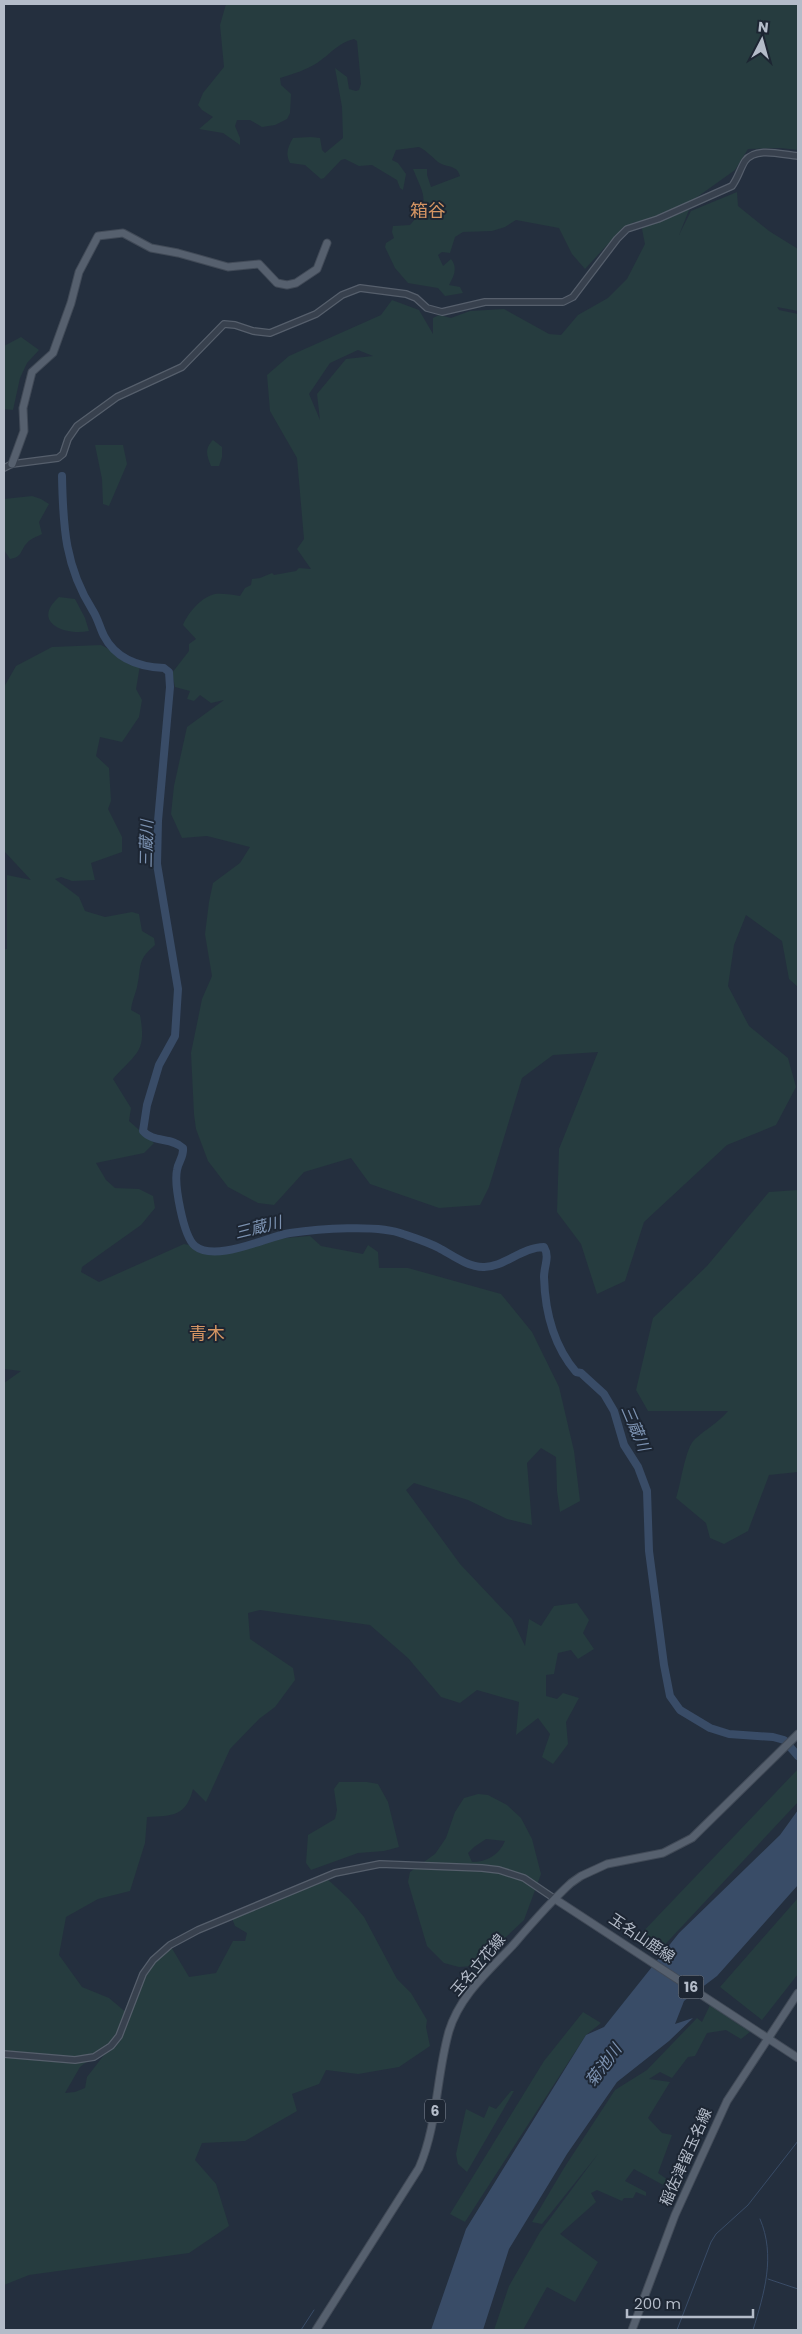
<svg xmlns="http://www.w3.org/2000/svg" width="802" height="2334" font-family="Poppins,'Noto Sans JP',sans-serif">
	<style>
		.green { fill: #263c3f; fill-rule: evenodd }
		.water { fill: #394c67 }
		.lines { fill: none; stroke-linecap: round; stroke-linejoin: round }
		.stream { stroke: #394c67; stroke-width: 1 }
		.river { stroke: #394c67; stroke-width: 8 }
		.minor-casing { stroke: #565f6c; stroke-width: 8 }
		.major-casing { stroke: #414a57; stroke-width: 9 }
		.minor { stroke: #38414e; stroke-width: 5.5 }
		.major { stroke: #56606e; stroke-width: 7 }
		.labels { text-anchor: middle; stroke-width: 4; stroke-linejoin: round; paint-order: stroke }
		.shield { fill: #1d2633; stroke: #878f9c; stroke-width: 1 }
		.shield-label { font-size: 14px; font-weight: bold; fill: #b4bcc9 }
		.street-label { font-size: 15px; fill: #b4bcc9; stroke: #1d2633 }
		.water-label { font-size: 16px; font-style: italic; fill: #7c92b1; stroke: #1d2633 }
		.quarter-label { font-size: 18px; fill: #d59563; stroke: #1d2633 }
	</style>
	<rect width="100%" height="100%" fill="#242f3e"/>
	<!-- green -->
	<path class="green" d="M226 4H798V150L781 148 748 149 735 170 693 200 679 235 691 211 737 192 738 206 769 231 798 249V311L777 307 779 310 798 314V987L789 979 782 941 746 915 734 945 728 986 749 1026 788 1058 796 1087 776 1125 727 1145 644 1222 625 1281 597 1294 581 1244 557 1212 559 1149 598 1052 553 1055 522 1078 489 1187 480 1205 439 1208 370 1184 351 1158 304 1172 274 1205 258 1203 228 1187 208 1161 196 1129 194 1114 191 1053 202 999 212 976 205 934 209 902 213 883 240 863 250 847 207 836 182 838 171 814 174 786 187 727 224 700 211 703 200 695 194 701 187 699 190 691 175 687 172 673 189 651V644L196 639 183 625C188 613 201 597 215 594 223 593 233 595 240 596L245 588 251 585 252 579 260 578 272 573 274 575 296 571 299 568 311 569 297 549 304 539 297 458 270 411 267 375 289 356 381 315 392 300 419 310 433 334V318L439 315 451 318 470 311 504 309 549 334 561 335 578 315 608 298 627 279 645 244 641 224 634 222 608 244 585 269 572 254 559 228 516 220 505 227 492 231 463 232 455 237 450 253 442 252 438 255 443 266 451 259C458 268 454 276 449 285L460 287 463 293 445 296 438 288 408 283 395 268 385 247 386 243 394 238 392 232 393 226 410 225C431 201 424 196 413 169H427V175L431 187 460 176C457 164 446 168 438 162 432 157 427 151 419 147L396 150 392 160 398 163 406 174 403 190 400 188 397 180 372 165 359 166 345 159 341 160 324 178 321 179 305 165 290 163C285 153 288 147 293 138L311 137 320 138 322 150 325 153 343 138 342 107 335 68 347 77 349 89 356 91 359 90 361 84 357 41 354 39C336 44 331 54 317 63 306 70 293 74 280 78L281 85 291 94 290 113 287 119 275 125 262 127 250 120H237L235 126 240 138V145L223 133 199 129 213 117 202 110 198 105 203 93 224 67 220 25ZM358 350 373 356 346 359 317 394 320 420 309 394 330 363Z
		M21 337 39 350 27 363 20 378 13 410 4 409V346Z
		M213 440 222 447V457L219 466H211C207 456 204 449 213 440Z
		M95 445H123L127 464 109 506 103 504 102 479Z
		M32 496 41 499 49 504 39 522 42 534C37 537 31 538 27 543 20 550 23 557 10 559L4 550V499Z
		M59 597 75 599 85 618 89 631C64 636 31 622 59 597Z
		M101 645 140 665 136 689 142 700 139 717 122 742 100 737 96 756 109 768 111 801 108 809 122 837V852L91 863 95 880 72 881 61 877 55 879 79 897 85 911 105 917 132 912 139 914 142 931 154 938 155 945C136 961 142 966 137 987 135 995 132 1001 131 1010L140 1015C147 1053 136 1053 113 1079L131 1108 129 1121 154 1143 144 1153 96 1163 106 1180 115 1188 139 1189 153 1196 155 1208 141 1225 82 1267 81 1272 99 1282 184 1244 195 1246 202 1250H233L275 1239 310 1236 321 1246 363 1254 368 1245 378 1252 379 1268H408L501 1294 532 1332 559 1387 574 1451 580 1501 560 1512 557 1491 556 1457 541 1448 527 1463 532 1525 507 1519 468 1500 414 1483 406 1490 460 1564 512 1619 525 1646 529 1619 541 1626 554 1606 577 1603 589 1620 583 1633 594 1649 578 1659 571 1650 558 1653 554 1674 546 1675V1696L557 1699 563 1693 579 1698 566 1722 568 1744 553 1764 542 1757 550 1734 538 1718 516 1735 519 1702 477 1690 460 1703 441 1697 408 1658 370 1625 260 1610 248 1613 250 1639 293 1668 295 1680 275 1707 259 1719 230 1749 206 1802 193 1789C186 1816 173 1816 147 1817L145 1843 130 1891 98 1899 66 1917 59 1955 82 1987 109 1998 128 2014 143 1974 170 1945 189 1977 216 1973 233 1941H245L247 1933 235 1926 231 1916 324 1876 349 1899 364 1917 397 1979 411 1993 427 2020 426 2027 430 2046 399 2067 358 2074 326 2070 319 2084 292 2094 297 2111 245 2141 202 2143 195 2160 216 2184 229 2226 189 2253 29 2275 4 2285V1383L21 1371 4 1369V949H7V875L31 880 4 851V687L16 666 52 647ZM117 2038 87 2077 85 2088 75 2092 65 2093 80 2067Z
		M798 1190V1472L769 1475 748 1531 724 1544 710 1538 706 1523 676 1498C681 1484 685 1448 695 1439 706 1429 718 1423 728 1411H648L636 1390 653 1318 707 1266 769 1192Z
		M798 1769V1802L658 1952 637 1938Z
		M339 1782H367L378 1784 388 1802 399 1847 384 1851 358 1853 311 1870 306 1863 308 1835 335 1819 337 1810 334 1789Z
		M478 1794 488 1795 507 1805 521 1818 532 1839 541 1874 524 1920 475 1966 459 1967 444 1963 427 1946 408 1882 410 1872 435 1854 446 1838 455 1812 464 1798ZM486 1839 505 1841C499 1855 487 1862 472 1862L468 1853 474 1847Z
		M798 1898V1974L762 2020 720 1987Z
		M710 2005 750 2032 741 2039 726 2030 707 2033 695 2056 688 2057 672 2078 660 2072 649 2079 670 2082 648 2118 662 2133 672 2135 658 2173 668 2180 665 2186 634 2169 625 2181 646 2192V2196L636 2192 633 2198H624L622 2201 597 2190 591 2193 596 2202 560 2234 598 2262 575 2302 547 2287 523 2330H494L509 2286 540 2232 598 2154 542 2224 532 2222 564 2168 615 2090 647 2070 697 2018 702 2022Z
		M583 2012 601 2023 586 2035 465 2222 450 2214 544 2061Z
		M511 2091H514L467 2172 458 2164 456 2154 466 2109 484 2118 489 2106 496 2109Z"/>
	<!-- water -->
	<path class="water" d="M798 1810V1885L717 1976 684 2001 675 2024 693 2018 669 2041 617 2082 567 2154 509 2249 483 2330H431L466 2229 586 2035 604 2027 679 1933 780 1835Z"/>
	<g class="lines">
		<!-- stream -->
		<path class="stream" d="M768 2279 798 2289
			M301 2330 314 2310
			M677 2330 711 2242 716 2234 748 2205 798 2141
			M753 2330C764 2294 776 2256 760 2219"/>
		<!-- river -->
		<path class="river" d="M62 476C63 527 65 567 93 611 98 619 100 628 104 636 116 659 139 667 164 668L169 672 170 687 158 821 157 864 178 989 175 1036 159 1065 147 1105 143 1131C153 1143 172 1137 183 1148 184 1157 178 1162 177 1170 174 1184 183 1236 195 1246 216 1263 268 1236 290 1233 317 1229 379 1224 403 1234 415 1238 428 1242 439 1248 452 1255 468 1267 483 1267 503 1268 522 1247 544 1247 550 1257 544 1266 544 1277 545 1312 553 1345 576 1372L581 1373 604 1394 614 1411 624 1445 638 1467 647 1491 649 1551 664 1665 670 1696 680 1710 710 1728 729 1734 773 1737 784 1740 798 1756"/>
		<defs>
			<path id="minor" d="M4 468 12 464 58 458 63 454 68 439 77 426 117 397 182 367 224 324 235 325 253 331 270 333 316 314 342 295 360 288 406 294 416 298 427 308 442 312 485 302H563L573 297 617 239 627 229 658 219 732 186C738 178 740 169 745 161 756 146 783 155 798 156
				M4 2054 75 2060 94 2057 111 2046 119 2036 143 1974 153 1960 170 1945 198 1930 335 1873 380 1864 482 1868 499 1870 524 1878 555 1899"/>
			<path id="major" d="M12 464 24 431 23 408 32 372 53 353 71 303 79 272 98 236 123 233 151 248 178 253 228 267 259 264 277 283 287 285 296 283 317 269 327 243
				M555 1899 798 2058
				M316 2330 419 2168C438 2124 436 2077 449 2031 460 1995 489 1971 514 1944 532 1923 550 1902 571 1883L581 1876 607 1864 663 1853 692 1838 798 1734
				M632 2330 675 2215 727 2101 798 1993"/>
		</defs>
		<!-- minor casing -->
		<use href="#minor" class="minor-casing"/>
		<!-- major casing -->
		<use href="#major" class="major-casing"/>
		<!-- minor -->
		<use href="#minor" class="minor"/>
		<!-- major -->
		<use href="#major" class="major"/>
	</g>
	<g class="labels">
		<!-- shield labels -->
		<g class="shield">
			<rect x="678.5" y="1975.5" width="25" height="23" rx="4"/>
			<rect x="425" y="2099.5" width="20" height="23" rx="4"/>
		</g>
		<g class="shield-label">
			<text x="691" y="1992">16</text>
			<text x="435" y="2116">6</text>
		</g>
		<!-- street labels -->
		<g class="street-label">
			<text transform="translate(642 1938) rotate(34)" y="5">玉名山鹿線</text>
			<text transform="translate(478 1965) rotate(-50)" y="5">玉名立花線</text>
			<text transform="translate(686 2157) rotate(-66)" y="5">稲佐津留玉名線</text>
		</g>
		<!-- water labels -->
		<g class="water-label">
			<text transform="translate(146 844) rotate(-89)" y="6">三蔵川</text>
			<text transform="translate(258 1227) rotate(-14)" y="6">三蔵川</text>
			<text transform="translate(636 1428) rotate(67)" y="6">三蔵川</text>
			<text transform="translate(603 2065) rotate(-53)" y="6">菊池川</text>
		</g>
		<!-- quarter labels -->
		<g class="quarter-label">
			<text x="428" y="217">箱谷</text>
			<text x="207" y="1340">青木</text>
		</g>
	</g>
	<!-- border -->
	<rect width="802" height="2334" fill="none" stroke="#b4bcc9" stroke-width="10"/>
	<!-- north arrow -->
	<g transform="translate(762 40) rotate(6)" stroke="#1d2633" stroke-width="4" paint-order="stroke">
	<path d="M0-4L9 19L0 12L-9 19Z" fill="#b4bcc9"/>
	<text y="-8" font-size="14" font-weight="bold" text-anchor="middle" fill="#b4bcc9">N</text>
	</g>
	<!-- scale -->
	<path d="M627 2309v8h126v-8" fill="none" stroke="#b4bcc9" stroke-width="2.5"/>
	<text x="634" y="2309" font-size="15" fill="#b4bcc9" stroke="#1d2633" stroke-width="4" paint-order="stroke">200 m</text>
</svg>
